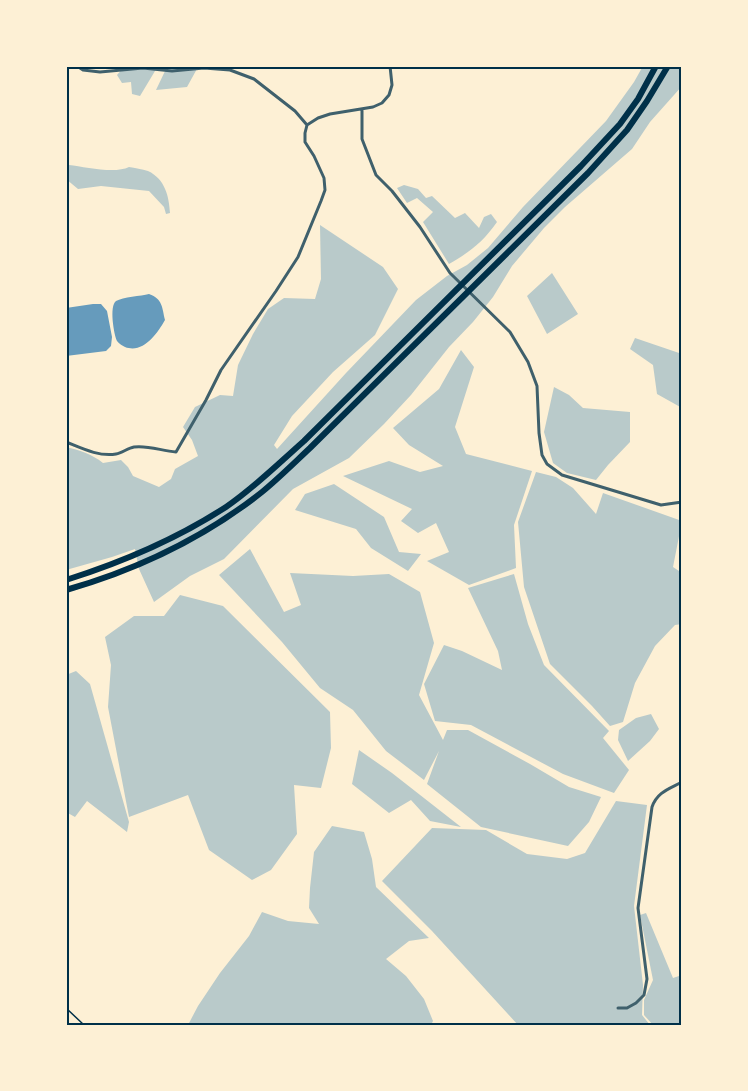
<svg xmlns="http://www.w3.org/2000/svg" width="748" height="1091" font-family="'Varela Round',sans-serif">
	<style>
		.green { fill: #b9caca }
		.water { fill: #669bbc }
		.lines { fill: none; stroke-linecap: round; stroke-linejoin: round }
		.path { stroke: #003049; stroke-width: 1.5 }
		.minor { stroke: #3f606c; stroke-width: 3 }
		.motorway { stroke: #003049; stroke-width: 6 }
		.neatline { fill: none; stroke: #003049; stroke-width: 2 }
	</style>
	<rect width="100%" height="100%" fill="#fdf0d5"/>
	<!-- green -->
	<path class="green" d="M125 66H158L140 96 132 94 131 82 122 83 117 75Z
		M164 66H197L198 67 187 87 156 90 166 69Z
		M643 66H682V86L650 122 632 149 565 207 544 228 512 266 493 297 473 322 449 347 411 395 384 424 349 458 293 489 224 559 190 576 154 602 139 569 135 549 112 557 66 570V447C79 450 92 454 103 463L121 460 128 467 133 476 159 487 171 479 175 469 198 456 192 440 183 427 195 407 220 395 233 396 238 365 253 334 268 309 284 298 315 299 321 279 320 225 383 267 398 289 375 335 333 372 292 416 274 445 277 449 346 373 416 300 447 276 467 265 488 248 523 207 606 121 634 82Z
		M66 163 69 165C85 167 115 174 129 167 135 168 142 169 148 171 165 179 169 196 170 213L166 214 164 207 149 191 101 186 78 189 66 179Z
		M404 185 418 189 426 198 432 196 455 218 465 213 479 228 484 217 491 214 497 222C483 242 470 252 449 264L423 222 433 212 417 198 407 203 397 188Z
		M552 273 578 314 547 334 527 296Z
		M635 338 682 354V408L657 394 653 365 630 349Z
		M461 350 474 367 455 427 466 454 532 471 514 525 516 568 469 585 427 561 449 552 436 523 418 533 401 521 412 509 343 476 389 461 420 472 443 466 409 445 393 428 439 389Z
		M554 387 569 395 583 408 630 412V442L608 465 596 480 567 473 553 463 544 432Z
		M536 472 556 477 573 488 596 514 603 493 682 521 673 567 682 573V624L675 625 655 646 635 683 623 722 610 726 592 706 550 664 524 587 518 522Z
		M334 484 384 517 399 552 421 554 408 571 371 548 356 529 295 510 305 494Z
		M250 549 284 612 301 605 290 573 353 576 389 574 420 592 434 643 419 695 443 740 447 730H468L530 764 569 787 601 797 589 822 568 846 481 827 427 784 439 751 424 780 386 751 353 710 320 688 282 642 219 575Z
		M514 574 528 624 544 665 609 731 603 738 629 770 614 793 563 774 471 725 435 721 424 684 444 645 462 651 502 670 498 651 468 588Z
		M180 595 223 606 330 712 331 748 321 788 294 785 297 834 271 870 252 880 209 850 188 795 129 817 108 707 111 665 105 637 134 616H164Z
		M76 671 90 684 129 822 127 832 87 801 75 817 66 812V675Z
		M651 714 659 729 650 741 628 761 618 740 619 730 636 718Z
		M359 750 392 773 461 827 430 821 411 800 389 813 352 784Z
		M616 801 647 805 634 906 643 985 642 1015 650 1025H518L432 931 382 881 432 828 486 830 527 854 567 859 585 853Z
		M332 826 364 832 372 859 376 887 429 938 409 941 386 959 406 976 424 999 433 1021 431 1025H188L198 1006 220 973 249 936 262 912 288 921 319 924 309 908 310 888 314 852Z
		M646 913 673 978 682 975V1025H653L644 1015V1000L653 980 640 915Z"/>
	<!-- water -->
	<path class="water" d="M149 294C163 299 162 308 165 320 157 334 143 354 125 347 123 346 119 344 117 341 114 335 109 306 116 301 123 297 141 296 149 294Z
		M93 304H101L107 311 112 337 111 346 106 351 66 356V308Z"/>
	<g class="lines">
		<!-- path -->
		<path class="path" d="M66 1008 84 1025"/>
		<!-- minor -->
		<path class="minor" d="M77 66 83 70 100 72 143 68 172 71 204 68 230 70 254 79 295 111 307 125
			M362 109V139L376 175 392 191 420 227 450 273 510 332 528 362 537 386 539 433 542 455 547 464 562 475 661 505 682 502
			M66 442C81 448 99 457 116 454 122 453 128 448 134 447 148 445 162 451 176 452L206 400 221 370 276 291 298 257 321 201 325 190 324 178 314 156 305 142V133L307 125 318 118 330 114 373 107 382 103 389 95 392 85 390 66
			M618 1008H627L636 1003 644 995 647 979 638 908 652 807C657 792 669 789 682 782"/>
		<!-- motorway -->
		<path class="motorway" d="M66 580C123 562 175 540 226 507 254 488 278 464 304 441L581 166 620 124 638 99 656 66
			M66 590C136 570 205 537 262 492 279 478 294 463 310 448L588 173 627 130 647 101 668 66"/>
	</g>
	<!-- border -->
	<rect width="748" height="1091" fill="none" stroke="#fdf0d5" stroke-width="135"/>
	<rect x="68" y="68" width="612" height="956" class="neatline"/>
</svg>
